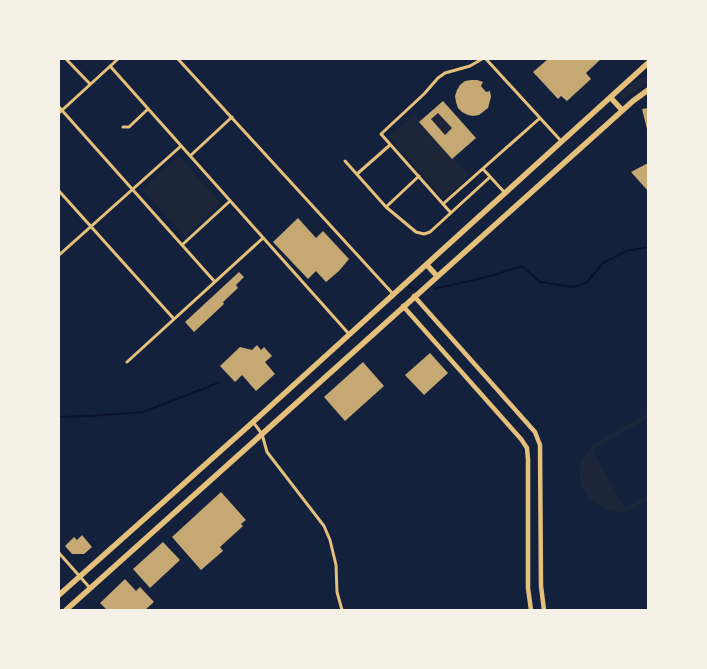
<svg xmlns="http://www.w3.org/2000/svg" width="707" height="669" font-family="Mulish,sans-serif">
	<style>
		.green { fill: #1d2539 }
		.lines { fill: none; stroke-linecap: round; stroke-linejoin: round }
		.stream { stroke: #0b132b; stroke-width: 2 }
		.building { fill: #c6a872; fill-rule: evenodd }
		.minor { stroke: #e5c07b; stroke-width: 3 }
		.tertiary { stroke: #e5c07b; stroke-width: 4.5 }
		.primary { stroke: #e5c07b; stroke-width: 5.5 }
	</style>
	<rect width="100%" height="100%" fill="#14213d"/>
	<!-- green -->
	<path class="green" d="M648 73V82L625 98H621L620 96 621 93Z
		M438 113 452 128 445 135 431 119Z
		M414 114 467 173 466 180 444 199 389 137Z
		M179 156 221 203 185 237 142 189Z
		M648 413V418L592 450 625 508 648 495V499C640 504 630 512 620 512 615 512 610 511 605 509 579 498 572 471 589 449 594 442 603 438 611 434 623 427 636 420 648 413Z"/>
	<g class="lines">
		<!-- stream -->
		<path class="stream" d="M409 287 417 289
			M434 289 491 276 522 266 540 282 573 287 587 282 603 263 626 251 648 247
			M59 417 90 416 143 412 218 383"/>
	</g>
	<!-- building -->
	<path class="building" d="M548 59H601L586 73 591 79 567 101 561 96 558 99 533 72Z
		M471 80H477L483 82 481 86 486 92 490 91 491 97 488 108 479 115 473 116 468 115 462 112 458 108 456 102 455 96 457 90 460 85 465 81Z
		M443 101 476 138 452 159 419 122ZM438 113 452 128 445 135 431 119Z
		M648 108V133L642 109Z
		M648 163V191L631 172Z
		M298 218 316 238 323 231 349 259 339 271 326 282 316 271 308 279 273 242Z
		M239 272 244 277 236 285 238 288 223 302 224 304 194 332 185 322Z
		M257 345 261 350 264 347 272 356 265 362 275 374 256 391 242 375 235 382 220 366 240 347 252 350Z
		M430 353 448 373 424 395 405 375Z
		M363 362 384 386 345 421 324 397Z
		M221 492 246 520 241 524 243 526 220 547 223 551 201 570 172 537Z
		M82 535 92 547 84 554H72L65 546 74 537 77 540Z
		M163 542 180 560 150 588 133 569Z
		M125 579 136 591 140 587 154 602 145 610H107L100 603Z"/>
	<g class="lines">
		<!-- minor -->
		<path class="minor" d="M66 59 90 84
			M178 59 394 295
			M486 59 562 142
			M110 66 349 334
			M59 107 215 282
			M59 113 118 59
			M123 127H129L148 109
			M190 156 232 117
			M345 161 386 207 416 232 424 234 430 232 490 177
			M483 169 505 193
			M357 174 390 145
			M59 191 174 319
			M443 204 540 118
			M386 207 419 176
			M451 213 381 134 424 94 438 78 445 73 470 66 482 59
			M182 245 230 201
			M59 255 181 146
			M127 362 263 238
			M253 422 262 434 267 452 324 526 330 540 336 565 337 592 342 610
			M59 553 90 588"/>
		<!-- tertiary -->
		<path class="tertiary" d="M414 296 535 432 540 445 541 586 544 610
			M403 306 521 439 527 448 528 459V588L531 610"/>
		<!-- primary -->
		<path class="primary" d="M611 98 622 110
			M427 265 437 276
			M59 595 253 422 648 63
			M66 610 633 101 648 90"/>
	</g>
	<!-- border -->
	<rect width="707" height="669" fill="none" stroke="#f6f1e7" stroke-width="120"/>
</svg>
